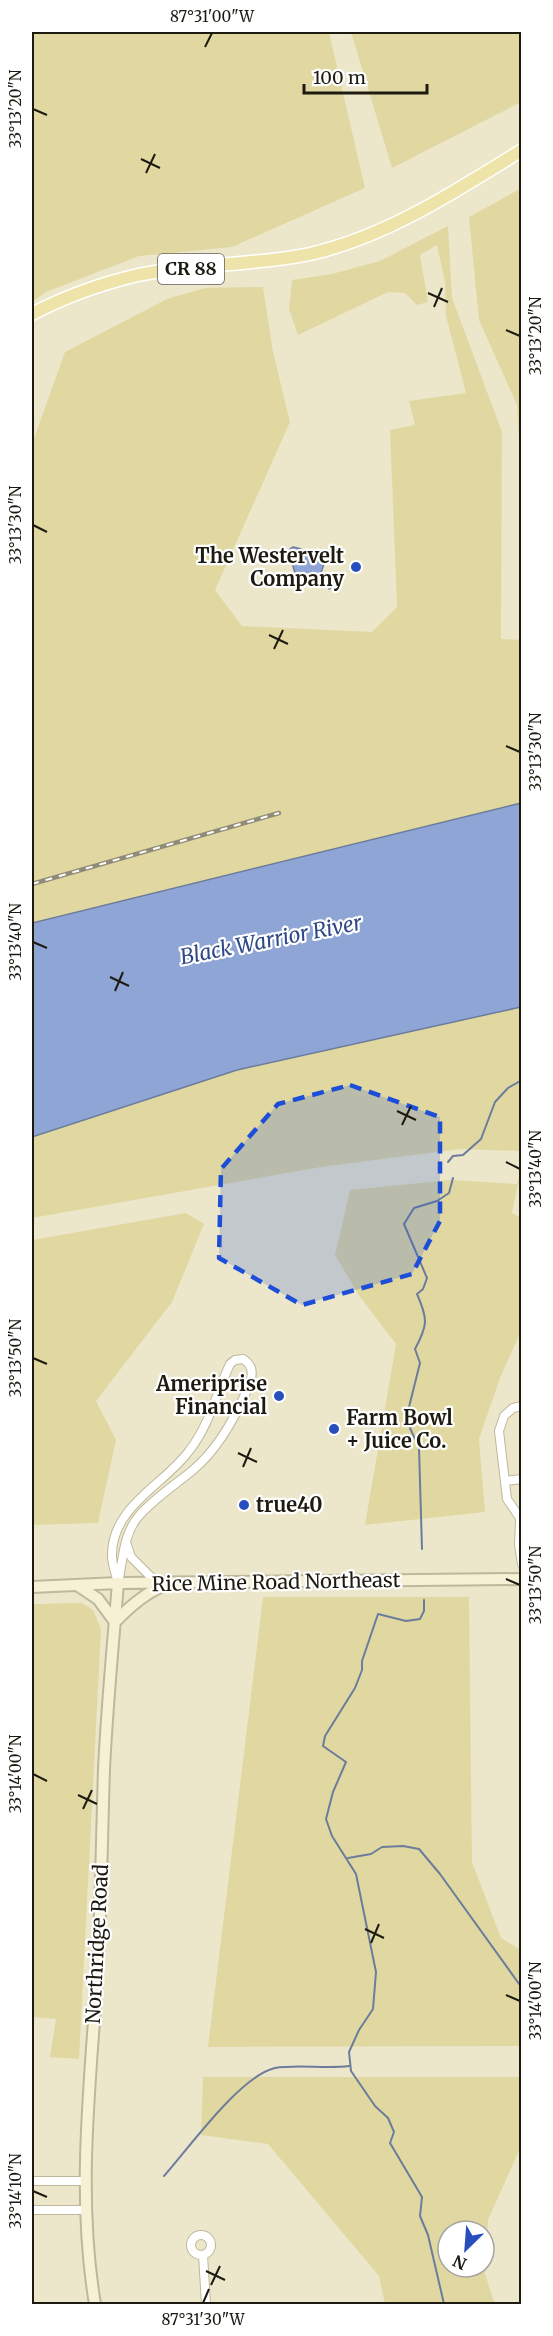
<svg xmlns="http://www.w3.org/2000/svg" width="553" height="2336" font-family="Merriweather,serif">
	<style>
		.green { fill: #e1d8a1; fill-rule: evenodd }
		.water { fill: #8ea5d6; stroke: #6c7c9b; stroke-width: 1.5 }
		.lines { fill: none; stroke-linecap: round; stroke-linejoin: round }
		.stream { stroke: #6c7c9b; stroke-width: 2 }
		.minor-casing { stroke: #bdb89c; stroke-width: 10 }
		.secondary-casing { stroke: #bdb89c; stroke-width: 14 }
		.primary-casing { stroke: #fff; stroke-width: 15 }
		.minor { stroke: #fff; stroke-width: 8 }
		.secondary { stroke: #f6f1d4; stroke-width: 10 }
		.primary { stroke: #eee3a9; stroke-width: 12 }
		.rail-casing { stroke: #8f8b77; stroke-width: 4.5 }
		.rail { stroke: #fff; stroke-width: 2; stroke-dasharray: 7; stroke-linecap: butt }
		.marked { fill: #1d4ed8; fill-opacity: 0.2; stroke: #1d4ed8; stroke-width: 4.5; stroke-dasharray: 12 8; stroke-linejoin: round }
		.ticks { fill: none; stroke: #1d1b11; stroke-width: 2 }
		.poi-dot { fill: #274ebd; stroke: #fff; stroke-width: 2 }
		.labels { text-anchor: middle; stroke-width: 4.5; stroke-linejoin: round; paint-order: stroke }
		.shield { fill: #fff; stroke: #615f58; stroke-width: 1.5 }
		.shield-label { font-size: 18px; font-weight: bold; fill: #1d1b11 }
		.poi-label { font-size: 20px; font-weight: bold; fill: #1d1b11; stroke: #fff; text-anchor: end }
		.street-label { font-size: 20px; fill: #1d1b11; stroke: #fff }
		.water-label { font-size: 21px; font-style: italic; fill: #2f4986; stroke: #fff }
		.neatline { fill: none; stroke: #1d1b11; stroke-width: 2 }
		.ticks-label { font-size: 15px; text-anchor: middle; fill: #1d1b11 }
	</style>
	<rect width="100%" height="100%" fill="#ece7ca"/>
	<!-- green -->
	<path class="green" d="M32 32H329L365 188 232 247 139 256 46 292 32 302Z
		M351 32H521V102L392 168Z
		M518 190 522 193 521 473 517 405 479 320 469 217Z
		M448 226 452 298 502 432 501 639 521 640V803L32 923V444L65 352 167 299 205 288 263 287 273 352 290 422 215 590 242 626 372 632 397 607 390 430 415 425 409 401 466 393 446 316 445 282 437 245 420 255 428 302 417 305 405 293 388 292 298 335 289 309 292 280 332 274 380 261Z
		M521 1007V1151L460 1149 321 1167 32 1218V1137L237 1070Z
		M521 1170V1183L518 1184 512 1213 521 1218V1331L500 1378 479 1439 485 1512 365 1525 396 1344 360 1297 335 1255 350 1190 450 1180 517 1184Z
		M186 1213 204 1224 172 1302 96 1401 116 1440 98 1523 32 1525V1240Z
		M263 1597H469L472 1862 501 1938 521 1950V2046L208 2047Z
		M82 1603 93 1610 101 1629 79 2059 50 2057 56 2019 32 2017V1604Z
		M203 2077H521V2146L488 2220 485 2274 495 2304H385L379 2276 268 2144 201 2135ZM448 2231H484V2267H448Z"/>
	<!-- water -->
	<path class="water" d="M293 547 301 549 312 560 320 552 326 558 321 573 334 577V587L329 589V585H309L297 579 291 560 290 549Z
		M521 803V1007L237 1070 32 1137V923Z"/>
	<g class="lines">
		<!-- stream -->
		<path class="stream" d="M448 1162 453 1156 463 1155 481 1139 495 1102 508 1088 522 1080
			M422 1549 419 1448 406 1419 420 1363 415 1349C428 1325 428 1319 417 1294L423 1289 427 1278 404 1224 414 1208 437 1201 449 1193 453 1178
			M424 1600V1611L420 1619 406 1621 378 1614 362 1661V1670L355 1688 325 1736 323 1746 346 1762 333 1792 326 1819 332 1836 356 1874 376 1972 373 2009 359 2030 349 2052 351 2071 375 2106 388 2118 394 2132 390 2143 422 2197 420 2216 428 2235 444 2304
			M348 1858 371 1854 382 1847 403 1846 419 1849 440 1874 522 1988
			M164 2176C189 2148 240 2076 275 2068 296 2064 326 2069 349 2066"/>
		<defs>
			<path id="minor" d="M243 1359C256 1367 252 1378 247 1390 234 1420 218 1449 193 1470 175 1485 153 1499 138 1517 123 1535 123 1561 118 1583 116 1574 112 1564 112 1556 111 1507 164 1485 189 1451 210 1424 216 1394 230 1364L235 1360Z
				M522 1406 513 1408 504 1416 499 1431 507 1499 520 1518 519 1545 522 1564
				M505 1481 522 1479
				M126 1542 131 1557 157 1583
				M32 2181H86
				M32 2210H86
				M191 2245a10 10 0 1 1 20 0a10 10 0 1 1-20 0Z
				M203 2255 206 2304"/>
			<path id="secondary" d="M77 1585 98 1599 115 1622C130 1606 145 1593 165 1585
				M32 1587 118 1583 522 1579
				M95 2304C76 2192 91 2077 98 1964 101 1899 102 1834 104 1769 107 1706 113 1645 118 1583"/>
			<path id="primary" d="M32 314C66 296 100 284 138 275 194 263 253 266 310 254 386 237 456 191 522 150"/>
		</defs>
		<!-- minor casing -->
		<use href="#minor" class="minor-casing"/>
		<!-- secondary casing -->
		<use href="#secondary" class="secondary-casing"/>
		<!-- primary casing -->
		<use href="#primary" class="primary-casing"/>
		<!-- minor -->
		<use href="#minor" class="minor"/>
		<!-- secondary -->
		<use href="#secondary" class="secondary"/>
		<!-- primary -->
		<use href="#primary" class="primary"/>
		<defs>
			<path id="rail" d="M32 884 279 813"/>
		</defs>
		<!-- rail casing -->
		<use href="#rail" class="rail-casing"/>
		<!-- rail -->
		<use href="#rail" class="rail"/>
	</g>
	<!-- marked area -->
	<path class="marked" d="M350 1085 440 1117V1221L412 1274 302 1305 219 1258 221 1169 278 1104Z"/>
	<!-- ticks -->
	<path class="ticks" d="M205 47 212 33M33 109 47 115M141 159 160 168M146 173 155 154M428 293 448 302M434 307 442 288M506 330 520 336M33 525 47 532M269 635 288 644M274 649 283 630M506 746 520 752M33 942 47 948M110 977 129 986M115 991 123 972M397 1111 416 1120M402 1125 411 1106M506 1162 520 1169M33 1358 47 1364M238 1453 257 1462M243 1467 251 1448M506 1579 520 1585M33 1774 47 1781M78 1795 97 1804M83 1809 92 1790M365 1929 384 1938M371 1943 379 1924M506 1995 520 2001M33 2191 47 2197M206 2271 225 2280M211 2285 220 2266M203 2303 209 2289"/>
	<!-- markers -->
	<g class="poi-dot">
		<circle cx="356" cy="567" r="6"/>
		<circle cx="279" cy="1396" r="6"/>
		<circle cx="334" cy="1429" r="6"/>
		<circle cx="244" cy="1505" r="6"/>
	</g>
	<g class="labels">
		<!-- shield labels -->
		<rect class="shield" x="158" y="254" width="66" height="30" rx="4.5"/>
		<g class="shield-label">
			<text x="191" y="275">CR 88</text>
		</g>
		<!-- poi labels -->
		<g class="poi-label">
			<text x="344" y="563">The Westervelt<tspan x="344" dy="23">Company</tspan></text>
			<text x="267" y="1391">Ameriprise<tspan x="267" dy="23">Financial</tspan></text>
			<text x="346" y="1425" text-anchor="start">Farm Bowl<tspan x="346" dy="23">+ Juice Co.</tspan></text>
			<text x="256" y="1512" text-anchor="start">true40</text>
		</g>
		<!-- street labels -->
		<g class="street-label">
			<text transform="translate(276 1582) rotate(-1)" y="7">Rice Mine Road Northeast</text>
			<text transform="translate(97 1944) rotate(-87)" y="7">Northridge Road</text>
		</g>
		<!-- water labels -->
		<g class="water-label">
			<text transform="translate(271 940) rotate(-11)" y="7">Black Warrior River</text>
		</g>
	</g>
	<!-- border -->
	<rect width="553" height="2336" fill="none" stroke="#ffffff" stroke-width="66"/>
	<!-- north arrow -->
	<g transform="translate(466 2249) rotate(205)"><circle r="28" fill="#ffffff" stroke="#a5a4a0" stroke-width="1.5"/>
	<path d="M0-4.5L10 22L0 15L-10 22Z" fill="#274ebd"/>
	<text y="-9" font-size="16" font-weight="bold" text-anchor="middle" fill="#1d1b11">N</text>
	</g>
	<!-- scale -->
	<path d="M304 84v9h123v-9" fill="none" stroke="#1d1b11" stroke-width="3"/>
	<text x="313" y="84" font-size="18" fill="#1d1b11" stroke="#ffffff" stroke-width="4.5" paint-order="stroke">100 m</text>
	<rect x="33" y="33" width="487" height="2270" class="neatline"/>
	<g class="ticks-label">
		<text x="212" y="22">87°31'00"W</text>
		<text transform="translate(16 109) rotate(-90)" y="5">33°13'20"N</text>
		<text transform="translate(536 336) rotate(-90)" y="5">33°13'20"N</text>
		<text transform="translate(16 525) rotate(-90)" y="5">33°13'30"N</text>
		<text transform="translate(536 752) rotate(-90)" y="5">33°13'30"N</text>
		<text transform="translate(16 942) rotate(-90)" y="5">33°13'40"N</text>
		<text transform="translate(536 1169) rotate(-90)" y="5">33°13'40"N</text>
		<text transform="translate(16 1358) rotate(-90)" y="5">33°13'50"N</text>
		<text transform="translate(536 1585) rotate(-90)" y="5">33°13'50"N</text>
		<text transform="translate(16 1774) rotate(-90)" y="5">33°14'00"N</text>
		<text transform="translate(536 2001) rotate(-90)" y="5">33°14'00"N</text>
		<text transform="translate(16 2191) rotate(-90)" y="5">33°14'10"N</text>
		<text x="203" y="2325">87°31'30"W</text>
	</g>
</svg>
